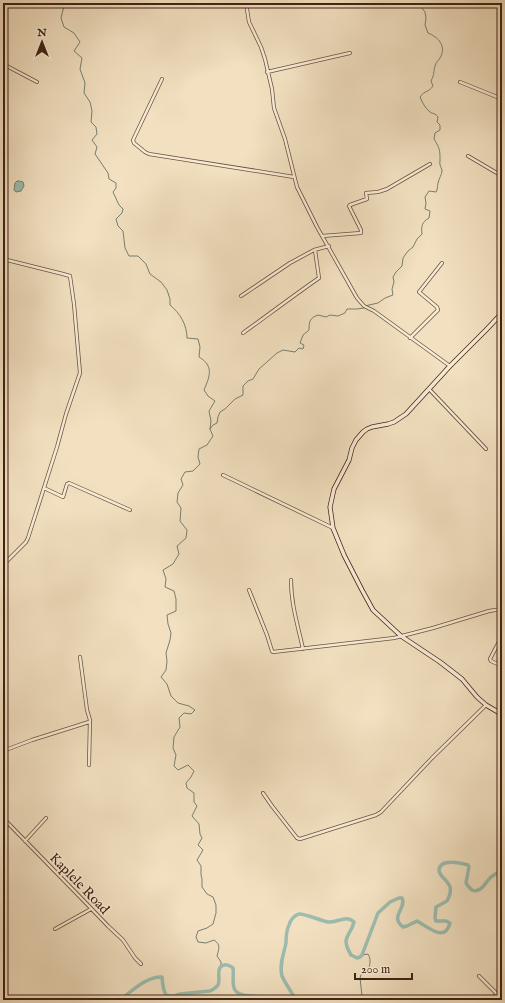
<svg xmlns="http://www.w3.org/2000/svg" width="505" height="1003" font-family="'IM FELL English',serif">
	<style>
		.water { fill: #9cbdaf; stroke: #777f71 }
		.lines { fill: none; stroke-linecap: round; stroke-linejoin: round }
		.stream { stroke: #777f71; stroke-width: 1 }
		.river { stroke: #9cbdaf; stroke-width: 3.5 }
		.street-casing { stroke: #6c523e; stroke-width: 4 }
		.secondary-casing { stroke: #402213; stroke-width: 5 }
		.street { stroke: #f7ebd6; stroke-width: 2.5 }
		.secondary { stroke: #f7ebd6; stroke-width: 3.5 }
		.labels { text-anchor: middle; stroke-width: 3; stroke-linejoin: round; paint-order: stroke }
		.street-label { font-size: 14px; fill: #402213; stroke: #f7ebd6 }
	</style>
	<rect width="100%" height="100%" fill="#f2e0c0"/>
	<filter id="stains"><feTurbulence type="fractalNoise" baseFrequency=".005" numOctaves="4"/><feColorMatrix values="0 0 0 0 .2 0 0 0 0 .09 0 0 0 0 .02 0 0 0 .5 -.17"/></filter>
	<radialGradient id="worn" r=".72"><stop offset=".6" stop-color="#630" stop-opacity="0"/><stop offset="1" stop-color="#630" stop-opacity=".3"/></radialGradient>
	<!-- water -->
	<path class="water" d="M17 181H19L23 182 24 186 21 191 16 192 14 190 15 183Z"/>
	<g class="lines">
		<!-- stream -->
		<path class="stream" d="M63 3 64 6 61 18 64 27 74 33 80 42 74 51 82 58 80 69 85 83 84 93 90 102 92 111 91 122 96 127 97 134 92 140 97 147 95 154 108 173 109 179 116 183V188L113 192 119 205 123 209 122 213 116 219 118 226 123 231 125 248 129 256H138L146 264 150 274 161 282 167 290 170 299V305C180 313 187 325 187 338L198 339 200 347 199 357C214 366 210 376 204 390L208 396 215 401 209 411 211 421 210 429 213 436 207 445 199 449 198 457 200 464 193 471 185 472 181 479 183 485 178 493 177 502 181 508 180 521 187 530 186 538 177 546 179 554 173 564 163 570 166 579 165 587 174 591 176 599V611L167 615 168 624 171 633 170 640 166 653 167 661 166 670 161 677 167 684 171 696 178 703 189 706 195 710 191 714 184 713 179 718 180 727 174 737 173 748 176 755 174 766 178 770 188 765 194 771 191 777 186 783 187 788 194 793V802L197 806 192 816 199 824 200 834 202 838 198 845 203 850 197 860 201 866V875L202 879V887L207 894 213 897 216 905V913L213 924 207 928 198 931 196 937 198 942 206 943 214 940C221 945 219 948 217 956L221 962V967
			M366 306 369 305 378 303 385 298 393 295 392 289 394 282 393 277 396 272 402 266 403 258 408 251 413 247 417 239 422 234C421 226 422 222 429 218L430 211 425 209 426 203 425 197 429 191 436 192C438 189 437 187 438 183 439 178 442 175 442 170 441 167 439 164 440 161 440 150 440 149 434 139L435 133 440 130V125L437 122 438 117C435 113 433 114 430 112 425 108 422 102 420 97 425 90 428 93 433 86L431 81C435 73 433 73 435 66 436 62 439 60 440 58 447 46 438 37 428 33L425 25 426 18 425 12 418 3
			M210 429 213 425 217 423 218 417 220 412 225 409 235 399 243 395V386L248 381 253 379 259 369 277 353 283 350 295 352 299 348 303 349 304 345 300 343 303 335 309 330C309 321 310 318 318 315L326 317 330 315 338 316 345 313 347 309H357L364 308
			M362 955 368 954C371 959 370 963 369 968L362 972 360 978 362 996 365 1000"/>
		<!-- river -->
		<path class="river" d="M120 1000C132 991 147 976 162 977 163 984 162 988 166 995L170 996H174L180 994 210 991C214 989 216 988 218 985 221 979 215 967 224 965 228 964 230 966 233 968 234 975 232 982 234 988 238 1001 269 993 279 1000
			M296 1000C292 993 285 983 282 976 279 965 284 953 286 943 286 937 286 931 289 925 290 921 294 915 299 914 303 913 322 921 328 922 338 923 346 914 354 922 350 938 340 936 351 955L357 958 360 957 362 955 378 913 390 902 399 898H402C407 909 389 916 403 927L407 926 417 921C428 927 445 943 450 923L446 921H436L435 918 436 907 447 901C458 881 439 880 439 870 440 858 461 863 468 865L469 867 466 883C468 886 469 888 472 890 481 894 486 881 491 877 495 874 499 872 502 870"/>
		<defs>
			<path id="street" d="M246 3 249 22 261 47 265 59 272 89 274 108 285 139 297 187 317 227 357 298 364 306 374 311 450 366
				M246 4 266 3
				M3 64 37 82
				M267 72 350 53
				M162 79 133 140 134 143 145 152 149 154 263 172 294 177
				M460 82 502 99
				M468 156 502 176
				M322 236 361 233V230L349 206 350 205 367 199 366 193 378 192 387 189 430 164
				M3 259 63 274 70 276 74 304 80 373 66 414 57 447 28 538 26 542 3 565
				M241 296 290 263 314 250 329 246
				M243 333C268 315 293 296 319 278L315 250
				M410 338 438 310 437 307 419 292 442 263
				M429 389 486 449
				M223 475 333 528
				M44 488 63 497 64 494 67 484 69 483 130 510
				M291 580C291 604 298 626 303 649
				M249 590 267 635 272 651 273 652 394 638 433 628 489 611 502 609
				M502 636 490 659 491 661 502 666
				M80 657 87 710 90 720 89 765
				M3 751 32 740 89 722
				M263 793 272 806 297 838 300 839 376 815 381 812 432 758 486 705
				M3 818 83 900 108 926 123 940 135 958 141 964
				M25 841 46 818
				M55 929 91 909
				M479 976 497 994 502 996
				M491 1000 497 994"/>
			<path id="secondary" d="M502 313 486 330 450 366 406 414 394 422 388 424 372 427 367 429 363 432 356 440 352 448 349 460 334 489 330 507 333 528 344 555 362 590 373 610 401 636 440 662 462 679 477 697 486 705 498 712 502 713"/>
		</defs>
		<!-- street casing -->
		<use href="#street" class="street-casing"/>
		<!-- secondary casing -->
		<use href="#secondary" class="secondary-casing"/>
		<!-- street -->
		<use href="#street" class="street"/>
		<!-- secondary -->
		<use href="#secondary" class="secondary"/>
	</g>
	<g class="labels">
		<!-- street labels -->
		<g class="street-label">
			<text transform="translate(80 883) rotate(46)" y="5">Kaplele Road</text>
		</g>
	</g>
	<!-- margin -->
	<rect width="505" height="1003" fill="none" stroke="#f2e0c0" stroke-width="16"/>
	<rect x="4" y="4" width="497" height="995" fill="none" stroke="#402213" stroke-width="2"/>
	<rect x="8" y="8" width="489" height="987" fill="none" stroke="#402213"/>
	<!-- north arrow -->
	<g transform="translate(42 42)" stroke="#f7ebd6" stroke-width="3" paint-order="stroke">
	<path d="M0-3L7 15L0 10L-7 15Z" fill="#402213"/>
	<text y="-6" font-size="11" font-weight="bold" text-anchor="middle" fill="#402213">N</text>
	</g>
	<!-- scale -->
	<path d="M355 973v6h57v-6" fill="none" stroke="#402213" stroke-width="2"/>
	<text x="361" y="973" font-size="12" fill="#402213" stroke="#f7ebd6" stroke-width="3" paint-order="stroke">200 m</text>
	<rect width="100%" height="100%" filter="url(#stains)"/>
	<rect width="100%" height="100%" fill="url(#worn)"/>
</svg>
